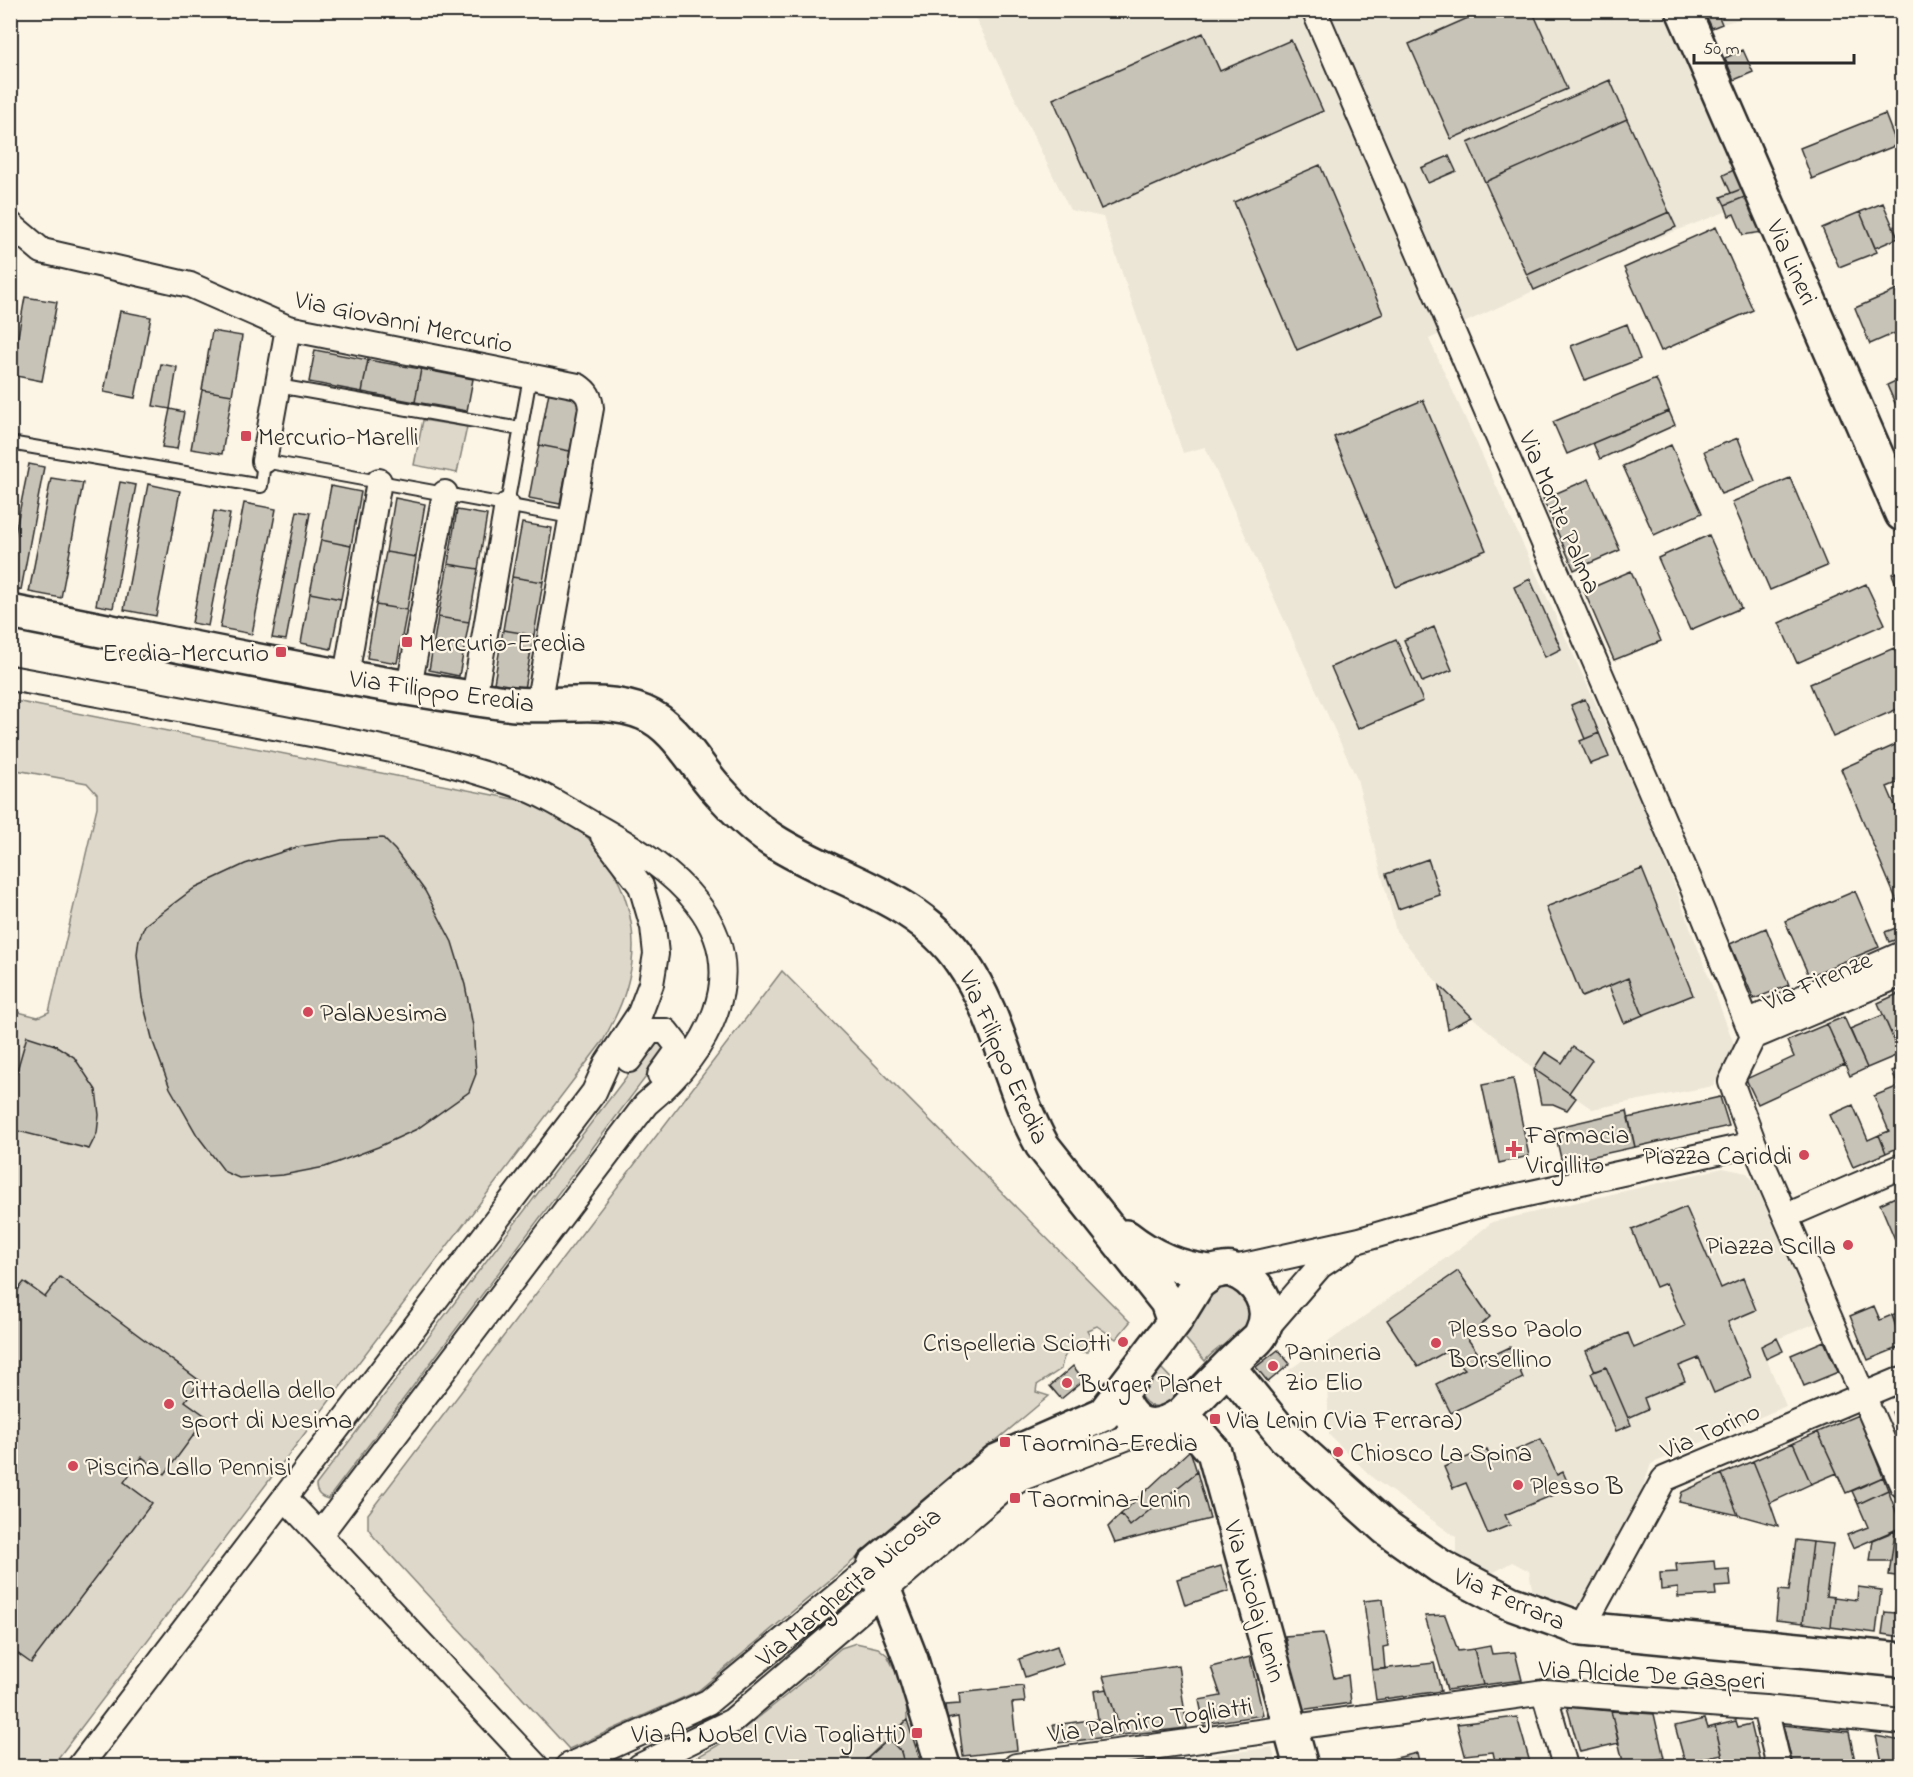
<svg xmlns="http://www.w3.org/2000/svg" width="1913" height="1777" font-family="'Indie Flower',sans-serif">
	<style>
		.built { fill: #ece6d7 }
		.green { fill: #ded8ca; stroke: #84827a; stroke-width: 1.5 }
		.building { fill: #c8c3b7; stroke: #2b2b2b; stroke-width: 1.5 }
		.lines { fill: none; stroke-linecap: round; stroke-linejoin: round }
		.lane-casing { stroke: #2b2b2b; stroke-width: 16 }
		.street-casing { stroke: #2b2b2b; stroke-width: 28 }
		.secondary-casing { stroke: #2b2b2b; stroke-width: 38 }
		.lane { stroke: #fcf5e5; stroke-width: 12 }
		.street { stroke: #fcf5e5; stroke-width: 24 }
		.secondary { stroke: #fcf5e5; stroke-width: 33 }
		.poi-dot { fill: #d1495b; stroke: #fcf5e5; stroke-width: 2 }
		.labels { text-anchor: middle; stroke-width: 4.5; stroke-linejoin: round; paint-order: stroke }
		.street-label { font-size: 26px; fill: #2b2b2b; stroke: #fcf5e5 }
		.poi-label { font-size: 26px; fill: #2b2b2b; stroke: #fcf5e5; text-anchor: start }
	</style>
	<rect width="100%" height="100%" fill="#fcf5e5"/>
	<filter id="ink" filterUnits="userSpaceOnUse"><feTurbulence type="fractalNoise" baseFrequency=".0167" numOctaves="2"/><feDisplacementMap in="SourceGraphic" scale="12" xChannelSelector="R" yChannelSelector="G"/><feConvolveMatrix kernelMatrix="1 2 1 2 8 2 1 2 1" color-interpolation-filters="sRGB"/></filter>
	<g filter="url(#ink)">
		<!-- built -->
		<path class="built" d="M972 11H1767L1722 24 1680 43 1751 202 1603 259 1429 339 1654 831 1737 1052 1713 1086 1592 1109 1534 1069 1472 1017 1440 986 1396 931 1357 779 1205 447 1183 453 1103 217 1070 210Z
			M1723 1168 1747 1173 1756 1184 1816 1323 1761 1346 1786 1406 1651 1464 1638 1501 1596 1583 1581 1605 1568 1604 1533 1594 1529 1571 1512 1562 1491 1574 1456 1555V1537L1374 1479 1329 1435 1327 1381 1298 1384 1289 1370 1464 1245 1492 1222Z
			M1272 1747 1277 1766H1141Z"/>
		<!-- green -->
		<path class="green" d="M423 420 467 427 457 473 414 465Z
			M10 700 529 802C550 813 572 823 588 838 625 874 642 932 628 982 623 1003 613 1022 603 1041L52 1766H11L10 1010 38 1017 49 1012 97 807V794L87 783 11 769Z
			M782 971 1130 1322 1116 1339 1097 1326 1087 1330 1093 1341 1088 1345V1352H1082L1078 1346C1066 1351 1063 1356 1061 1369L1037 1385 1036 1392 1049 1396 698 1691 569 1749 374 1537 368 1528V1514Z
			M662 1038 667 1049 328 1499C320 1497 316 1493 316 1485L655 1039Z
			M1224 1287C1234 1288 1244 1291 1247 1301 1260 1334 1220 1340 1205 1361L1184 1337C1195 1321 1204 1290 1224 1287Z
			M1157 1369H1162L1179 1387C1171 1406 1151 1416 1139 1393Z
			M856 1643 878 1648 887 1655 906 1692 907 1720 859 1766H679C741 1738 790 1692 841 1648Z"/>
		<!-- building -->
		<path class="building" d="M1486 10H1532L1567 89 1451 139 1409 44Z
			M1716 10 1722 24 1712 28 1704 11Z
			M1203 33 1220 71 1291 40 1323 111 1101 209 1053 99Z
			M1743 50 1753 72 1734 80 1725 58Z
			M1610 80 1627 119 1485 182 1468 143Z
			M1885 114 1897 145 1812 179 1800 148Z
			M1627 119 1669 212 1527 275 1485 182Z
			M1449 156 1456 171 1428 183 1421 168Z
			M1320 165 1383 314 1297 350 1234 202Z
			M1736 169 1744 188 1731 193 1723 175Z
			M1744 188 1747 196 1725 205 1721 197Z
			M1747 196 1763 232 1743 235 1734 214 1729 216 1725 205Z
			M1883 203 1898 238 1875 248 1860 212Z
			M1669 212 1676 227 1534 290 1527 275Z
			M1860 212 1877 252 1839 267 1822 228Z
			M1716 227 1753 310 1661 351 1624 268Z
			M1902 288V330L1870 344 1855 308Z
			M25 297 57 302 42 381 11 375Z
			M120 311 151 317 135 398 104 392Z
			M1627 324 1640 359 1585 380 1571 346Z
			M212 331 242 336 232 395 202 390Z
			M315 350 368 360 362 392 309 382Z
			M368 360 421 369 415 402 362 392Z
			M161 364 177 367 170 409 153 406Z
			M421 369 473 379 467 411 415 402Z
			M1902 378V419L1887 385Z
			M1656 379 1669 411 1567 454 1553 422Z
			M202 390 232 395 222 454 191 449Z
			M549 392 581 398 570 451 539 445Z
			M1423 400 1486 550 1396 587 1334 437Z
			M170 409 184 412 177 449 162 447Z
			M1669 411 1675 425 1600 459 1593 443Z
			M1738 438 1755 481 1721 494 1704 451Z
			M539 445 570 451 560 504 529 498Z
			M1671 445 1702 513 1654 535 1623 466Z
			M29 464 44 467 21 590 10 588V558Z
			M51 478 83 483 61 598 29 592Z
			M1790 478 1827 566 1770 590 1732 502Z
			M1589 479 1620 550 1574 570 1543 499Z
			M120 482 136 485 113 608 96 605Z
			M148 484 180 491 156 616 124 610Z
			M331 486 361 492 351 546 321 540Z
			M395 498 425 504 416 557 386 552Z
			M244 503 276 509 252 634 220 628Z
			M457 510 487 515 478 569 448 564Z
			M214 511 230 514 208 626 192 623Z
			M297 511 310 513 286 640 272 638Z
			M522 523 552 528 543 582 512 577Z
			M1709 535 1741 608 1690 630 1658 558Z
			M321 540 351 546 341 599 310 593Z
			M386 552 416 557 407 610 376 605Z
			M448 564 478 569 469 622 438 617Z
			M1902 570V599L1892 574Z
			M1631 571 1661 641 1614 660 1584 591Z
			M512 577 543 582 534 635 503 630Z
			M1530 579 1561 649 1545 657 1514 587Z
			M1866 584 1885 624 1797 663 1779 623Z
			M310 593 341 599 331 649 301 643Z
			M376 605 407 610 397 663 367 658Z
			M438 617 469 622 459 676 429 670Z
			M1434 627 1452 670 1422 682 1404 640Z
			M503 630 534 635 524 689 494 683Z
			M1396 639 1423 701 1358 729 1331 667Z
			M1894 648 1902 668V707L1833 737 1810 684Z
			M1585 699 1599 733 1585 739 1571 705Z
			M1599 733 1609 757 1590 764 1580 741Z
			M1902 742V781L1887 787 1902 822V913L1841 769Z
			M383 838 395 850 425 891 452 942 465 985 473 1026 476 1074 469 1092 417 1129 378 1147 325 1167 283 1175 239 1178 225 1172 197 1135 170 1088 153 1042 142 998 137 954 139 939 145 925 196 887 245 864 297 847 342 840Z
			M1428 859 1440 895 1398 909 1386 874Z
			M1642 869 1693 995 1643 1015 1628 978 1582 997 1546 907Z
			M1855 891 1879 947 1809 976 1785 921Z
			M1766 928 1789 985 1754 999 1730 944Z
			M1896 928 1900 938 1889 942 1885 932Z
			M1628 978 1643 1015 1624 1023 1609 986Z
			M1440 986 1472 1017 1448 1029Z
			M1902 992V1052L1900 1054 1878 1003Z
			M1883 1015 1900 1054 1867 1068 1850 1029Z
			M1844 1017 1867 1068 1850 1076 1827 1024Z
			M1827 1024 1845 1064 1758 1104 1746 1079 1794 1057 1787 1041Z
			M27 1036 55 1045 74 1057 96 1090 99 1115 97 1133 89 1149 10 1129V1073L16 1074Z
			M1573 1047 1592 1060 1569 1093 1534 1069 1545 1052 1562 1063Z
			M1902 1067V1095L1892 1071Z
			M1534 1069 1576 1098 1567 1110 1553 1104H1541Z
			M1513 1079 1529 1156 1499 1163 1482 1085Z
			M1899 1086 1902 1095V1146L1886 1153 1879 1135 1889 1131 1874 1096Z
			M1720 1097 1729 1126 1635 1147 1628 1118Z
			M1853 1105 1868 1140 1879 1135 1886 1153 1853 1167 1830 1115Z
			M1627 1111 1635 1147 1562 1163 1554 1128Z
			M1902 1194V1256L1880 1204Z
			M1686 1207 1721 1288 1743 1278 1756 1310 1728 1322 1751 1377 1714 1393 1699 1358 1679 1366 1685 1381 1644 1398 1648 1409 1628 1418 1606 1367 1595 1371 1586 1351 1628 1333 1634 1348 1685 1326 1666 1283 1656 1287 1632 1230Z
			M1458 1271 1490 1317 1467 1338 1483 1360 1510 1347 1523 1378 1451 1413 1436 1384 1465 1369 1447 1351 1418 1367 1387 1320Z
			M60 1277 200 1381 185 1401 207 1417 165 1474 142 1457 124 1482 152 1503 31 1663 10 1648V1300L24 1282 45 1297Z
			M1874 1306 1880 1320 1892 1315 1902 1346 1868 1360 1850 1316Z
			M1902 1311V1339L1892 1315Z
			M1777 1338 1783 1351 1766 1359 1761 1346Z
			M1824 1341 1838 1372 1804 1386 1791 1355Z
			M1278 1350 1290 1364 1268 1382 1256 1367Z
			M1073 1366 1084 1380 1061 1399 1050 1386Z
			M1606 1367 1631 1425 1616 1431 1591 1373Z
			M1902 1407V1437L1892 1412Z
			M1858 1415 1883 1477 1846 1493 1818 1432Z
			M1818 1432 1837 1473 1811 1484 1793 1443Z
			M1541 1439 1557 1475 1563 1472 1570 1488 1505 1515 1510 1525 1488 1534 1466 1483 1453 1488 1444 1467 1487 1449 1492 1461Z
			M1793 1443 1811 1484 1770 1503 1753 1461Z
			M1190 1450 1197 1472 1130 1526 1121 1514Z
			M1753 1461 1770 1503 1778 1526 1738 1515 1722 1474Z
			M1197 1472 1210 1519 1115 1543 1108 1527 1121 1514 1130 1526Z
			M1722 1474 1738 1515 1679 1502 1682 1492Z
			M1883 1477 1888 1490 1858 1504 1852 1491Z
			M1888 1490 1902 1527 1853 1548 1847 1535 1868 1527 1858 1504Z
			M1902 1527V1577L1889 1575 1895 1531Z
			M1895 1531 1891 1561H1870L1873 1540Z
			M1796 1540 1813 1542 1803 1623 1776 1620 1779 1590 1789 1591Z
			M1813 1542 1833 1544 1826 1596 1834 1597 1831 1627 1803 1623Z
			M1714 1561 1715 1570 1729 1569 1731 1586 1715 1587 1716 1595 1678 1597V1588L1661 1590 1660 1573 1677 1572 1676 1564Z
			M1221 1566 1229 1591 1185 1605 1177 1579Z
			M1858 1587 1881 1590 1876 1633 1831 1627 1834 1597 1857 1600Z
			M1897 1594 1902 1595V1637L1882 1634 1885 1612 1895 1613Z
			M1383 1599 1388 1646 1383 1647 1385 1669 1372 1670 1364 1601Z
			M1445 1615 1458 1651 1474 1649 1483 1685 1447 1690 1425 1616Z
			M1323 1633 1334 1678 1348 1675 1351 1703 1300 1710 1285 1636Z
			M1057 1646 1063 1664 1025 1677 1019 1659Z
			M1490 1646 1492 1654 1515 1652 1522 1680 1483 1685 1474 1649Z
			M1250 1657 1263 1715 1204 1724 1199 1700 1221 1696 1211 1667Z
			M1434 1663 1441 1691 1376 1700 1372 1670Z
			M1178 1665 1187 1728 1122 1735 1103 1676Z
			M1023 1686 1025 1702 1012 1703 1017 1750 963 1756 958 1717 947 1719 945 1705 960 1704 959 1693Z
			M1107 1689 1122 1735 1059 1743 1053 1725 1098 1719 1094 1691Z
			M1567 1707 1611 1711 1619 1743 1580 1752Z
			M1611 1711 1654 1714 1664 1758 1624 1766Z
			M1517 1717 1531 1766H1496L1493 1752 1465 1755 1457 1724Z
			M1705 1719 1708 1728 1715 1726 1722 1754 1685 1762 1675 1726Z
			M907 1720 921 1763 905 1766 901 1752 889 1739Z
			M1736 1721 1738 1727 1751 1724 1761 1766H1725L1715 1726Z
			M1783 1725 1849 1732 1856 1766H1793Z
			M1876 1736 1902 1741V1766H1883Z
			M889 1739 901 1752 905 1766H859Z
			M1417 1753 1420 1766H1363Z
			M1664 1758 1667 1766H1633Z"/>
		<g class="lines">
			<defs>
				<path id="lane" d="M278 386 521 429
					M10 443 261 486 264 461 571 517
					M507 505 530 377"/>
				<path id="street" d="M1314 10 1691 884 1753 1037
					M10 224 42 251 190 285 288 328 578 386C587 392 590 397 591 408L538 705
					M264 461 288 328
					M346 676 379 481
					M10 678C100 694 189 711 279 728 358 743 439 757 515 784 547 795 573 813 601 829 636 849 672 871 697 903 754 976 706 1054 646 1104L321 1533
					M409 687 445 493
					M474 698 507 505
					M1747 1022 1902 954
					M1753 1037 1731 1082 1754 1144 1902 1485
					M1753 1037 1902 974
					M629 1060 650 1031H666L677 1045 676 1053 660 1075
					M1786 1216 1902 1166
					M1230 1269 1360 1240 1486 1203 1754 1144
					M1262 1333 1320 1266 1347 1248
					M285 1498 536 1766
					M1582 1629 1664 1479 1902 1379
					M1544 1692 1565 1766
					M1765 1708 1779 1766
					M80 1766 594 1092 607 1063 640 1013 651 984 656 954 653 927 641 886 603 836
					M568 1766 708 1702 874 1565
					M640 1766 732 1721 1001 1491 1022 1478 1154 1427
					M1016 1766 1544 1692 1765 1708 1902 1722"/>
				<path id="secondary" d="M1683 10 1902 514
					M10 612C175 644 340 680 506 703 551 710 601 695 644 713 676 726 694 764 717 789 733 807 752 827 772 840 835 881 916 895 961 961 1000 1016 1009 1086 1042 1145L1167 1302 1174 1322
					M1228 1367 1285 1437 1386 1528 1441 1567 1510 1603 1582 1629 1902 1660
					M1119 1393C1131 1428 1152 1434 1182 1414 1201 1394 1220 1374 1240 1355 1246 1348 1259 1340 1262 1332 1275 1306 1257 1279 1232 1270 1225 1268 1217 1272 1210 1272 1179 1269 1150 1256 1126 1237
					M1182 1414 1214 1452 1301 1766
					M943 1766 911 1660 874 1565 997 1461 1104 1414 1174 1322 1198 1283 1213 1272"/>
			</defs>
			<!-- lane casing -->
			<use href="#lane" class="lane-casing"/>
			<!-- street casing -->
			<use href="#street" class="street-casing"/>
			<!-- secondary casing -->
			<use href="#secondary" class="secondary-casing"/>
			<!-- lane -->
			<use href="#lane" class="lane"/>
			<!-- street -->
			<use href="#street" class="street"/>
			<!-- secondary -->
			<use href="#secondary" class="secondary"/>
		</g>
	</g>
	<!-- markers -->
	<g class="poi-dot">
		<rect x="240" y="430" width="12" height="12" rx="3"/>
		<rect x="401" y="636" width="12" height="12" rx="3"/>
		<rect x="275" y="646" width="12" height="12" rx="3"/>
		<circle cx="308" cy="1012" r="6"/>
		<path d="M1511 1140h6v6h6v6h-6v6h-6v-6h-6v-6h6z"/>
		<circle cx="1804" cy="1155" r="6"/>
		<circle cx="1848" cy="1245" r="6"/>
		<circle cx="1123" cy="1342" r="6"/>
		<circle cx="1436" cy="1343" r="6"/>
		<circle cx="1273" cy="1366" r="6"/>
		<circle cx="1067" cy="1383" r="6"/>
		<circle cx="169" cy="1404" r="6"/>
		<rect x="1209" y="1413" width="12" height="12" rx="3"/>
		<rect x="999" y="1436" width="12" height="12" rx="3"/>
		<circle cx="1338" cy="1452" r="6"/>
		<circle cx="73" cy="1466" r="6"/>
		<circle cx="1518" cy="1485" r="6"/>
		<rect x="1009" y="1492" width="12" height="12" rx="3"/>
		<rect x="911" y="1727" width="12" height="12" rx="3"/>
	</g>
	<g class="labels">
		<!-- street labels -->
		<g class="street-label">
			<text transform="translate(1793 262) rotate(66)" y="9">Via Lineri</text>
			<text transform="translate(404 321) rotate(12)" y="9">Via Giovanni Mercurio</text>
			<text transform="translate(1561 512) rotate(67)" y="9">Via Monte Palma</text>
			<text transform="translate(442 690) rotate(8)" y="9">Via Filippo Eredia</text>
			<text transform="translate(1817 980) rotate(-23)" y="9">Via Firenze</text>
			<text transform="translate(1005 1057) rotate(66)" y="9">Via Filippo Eredia</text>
			<text transform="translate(1710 1430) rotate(-24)" y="9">Via Torino</text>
			<text transform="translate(848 1586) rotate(-40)" y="9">Via Margherita Nicosia</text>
			<text transform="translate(1510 1598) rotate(24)" y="9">Via Ferrara</text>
			<text transform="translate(1256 1601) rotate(74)" y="9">Via Nicolaj Lenin</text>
			<text transform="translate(1652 1674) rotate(3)" y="9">Via Alcide De Gasperi</text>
			<text transform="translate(1150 1719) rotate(-8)" y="9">Via Palmiro Togliatti</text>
		</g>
		<!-- poi labels -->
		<g class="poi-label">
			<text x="258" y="445">Mercurio-Marelli</text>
			<text x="419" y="651">Mercurio-Eredia</text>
			<text x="269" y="661" text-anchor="end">Eredia-Mercurio</text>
			<text x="320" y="1021">PalaNesima</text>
			<text x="1526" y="1143">Farmacia<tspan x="1526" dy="30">Virgillito</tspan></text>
			<text x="1792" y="1164" text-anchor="end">Piazza Cariddi</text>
			<text x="1836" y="1254" text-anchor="end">Piazza Scilla</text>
			<text x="1448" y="1337">Plesso Paolo<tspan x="1448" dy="30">Borsellino</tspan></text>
			<text x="1111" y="1351" text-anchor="end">Crispelleria Sciotti</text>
			<text x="1285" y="1360">Panineria<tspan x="1285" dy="30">Zio Elio</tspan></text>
			<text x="1079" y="1392">Burger Planet</text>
			<text x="181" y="1398">Cittadella dello<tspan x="181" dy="30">sport di Nesima</tspan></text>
			<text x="1227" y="1428">Via Lenin (Via Ferrara)</text>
			<text x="1017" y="1451">Taormina-Eredia</text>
			<text x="1350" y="1461">Chiosco La Spina</text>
			<text x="85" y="1475">Piscina Lallo Pennisi</text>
			<text x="1530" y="1494">Plesso B</text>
			<text x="1027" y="1507">Taormina-Lenin</text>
			<text x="905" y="1742" text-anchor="end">Via A. Nobel (Via Togliatti)</text>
		</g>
	</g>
	<!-- margin -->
	<rect width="1913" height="1777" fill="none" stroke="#fcf5e5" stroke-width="36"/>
	<rect x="18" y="18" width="1877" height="1741" fill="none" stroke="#2b2b2b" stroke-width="2" filter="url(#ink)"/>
	<!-- scale -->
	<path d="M1694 54v9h160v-9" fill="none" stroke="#2b2b2b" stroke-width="3"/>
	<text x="1703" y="54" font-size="18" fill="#2b2b2b" stroke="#fcf5e5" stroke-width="4.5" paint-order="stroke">50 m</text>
</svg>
